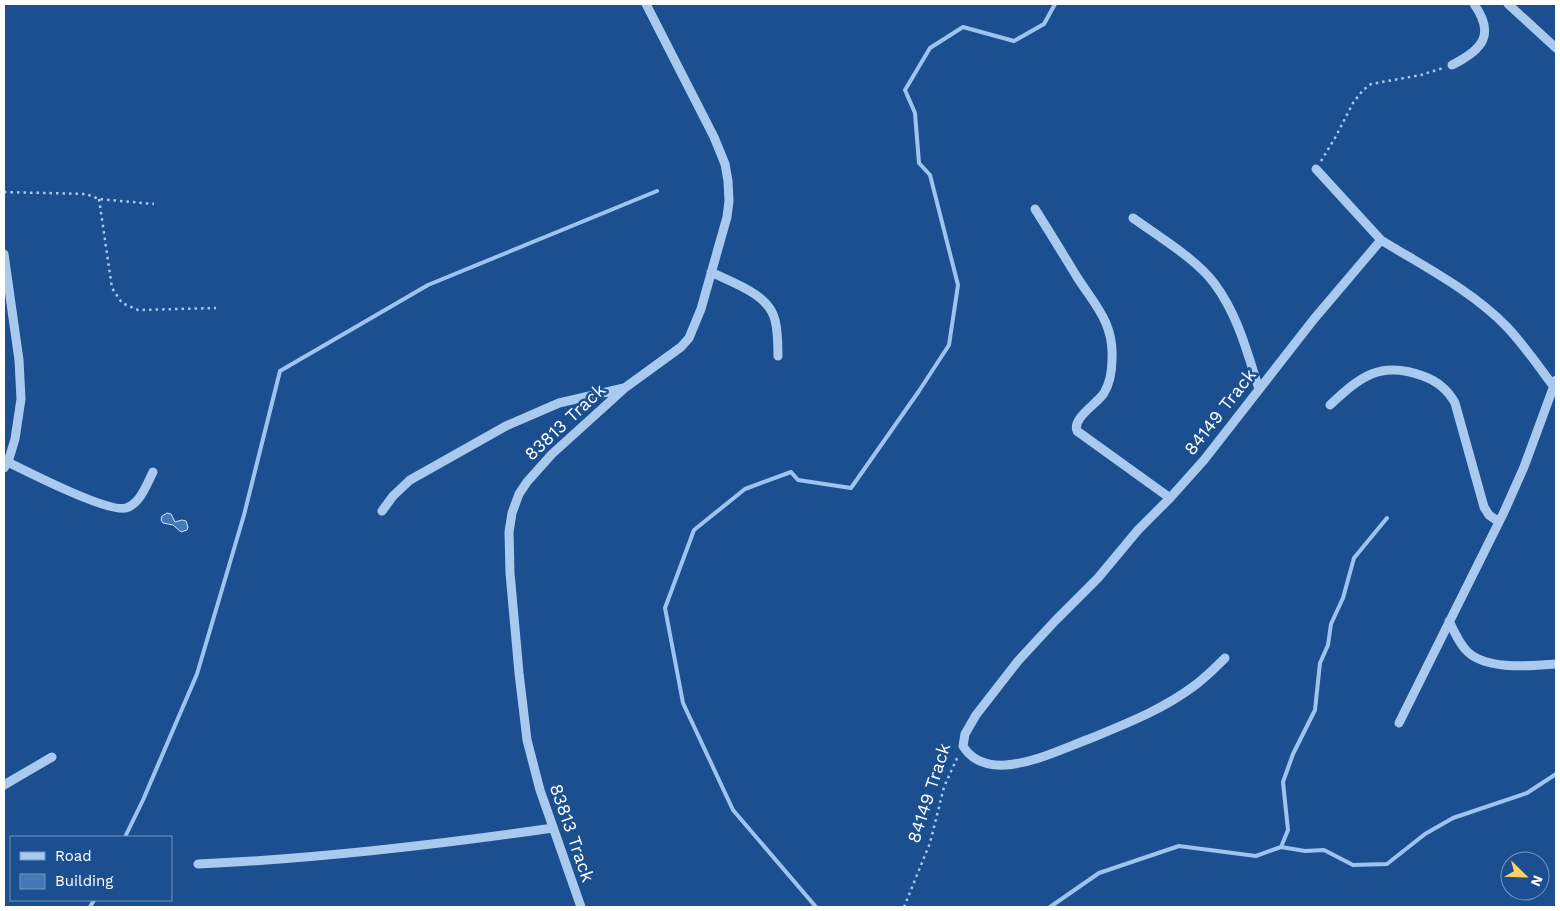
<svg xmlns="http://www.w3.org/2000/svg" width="1560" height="911" font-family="'Work Sans',sans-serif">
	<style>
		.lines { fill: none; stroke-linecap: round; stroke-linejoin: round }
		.stream { stroke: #9cc4f0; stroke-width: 4 }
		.building { fill: #4478b7; stroke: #cfe3fa }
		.path { stroke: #a9c9ee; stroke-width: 2.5; stroke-dasharray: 2.5 4; stroke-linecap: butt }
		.minor { stroke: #a9c9ee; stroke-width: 9 }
		.labels { text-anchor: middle; stroke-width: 5; stroke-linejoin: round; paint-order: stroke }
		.street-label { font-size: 18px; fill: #fff; stroke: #1b4f8f }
	</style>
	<rect width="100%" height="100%" fill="#1b4f8f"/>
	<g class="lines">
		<!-- stream -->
		<path class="stream" d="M125 837 143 800 197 674 244 515 280 371 428 285 657 191
			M1281 847 1288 830 1283 782 1293 754 1315 710 1320 663 1328 645 1331 624 1343 598 1354 558 1387 518
			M90 907 94 900
			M816 907 733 810 683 703 665 608 694 530 745 489 791 472 798 480 851 488 919 391 949 345 958 285 930 175 919 163 915 113 905 90 930 48 963 27 1014 41 1044 24 1055 4
			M1050 907 1099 873 1179 846 1256 856 1281 847 1305 851 1324 850 1353 865 1387 864 1425 834 1453 818 1527 793 1556 774"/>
	</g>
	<!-- building -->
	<path class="building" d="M167 513 171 514 175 522 182 520 186 521 188 527 187 530 181 532 173 525 163 523 161 520 162 516Z"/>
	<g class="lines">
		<!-- path -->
		<path class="path" d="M1321 161 1335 138 1353 103 1363 90 1371 84 1421 75 1443 68
			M4 192 86 194 99 199 154 204
			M99 199 112 288 122 303 138 310 216 308
			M904 907 930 843 944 787 958 756"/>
		<!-- minor -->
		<path class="minor" d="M1508 4 1556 48
			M1452 65C1482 50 1496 35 1474 4
			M1035 209C1049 231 1063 254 1077 277 1095 305 1114 323 1112 359 1112 371 1110 383 1104 393 1097 404 1072 418 1077 431L1170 498
			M1133 218C1158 236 1196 259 1214 283 1238 315 1247 352 1259 389
			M1381 240C1423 266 1471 290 1507 327 1524 345 1539 367 1554 387
			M4 254 19 360 21 399 15 439 8 462 4 468
			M711 272C733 283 769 294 775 320 778 332 778 344 778 356
			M1330 405C1360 377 1380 360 1423 376 1437 381 1448 390 1455 403L1484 507 1489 515 1499 522
			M8 462C28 472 108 513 126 508 140 504 147 484 153 472
			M382 511 393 496 410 480 506 426 559 403 624 388
			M1449 621C1454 631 1458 641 1465 649 1483 671 1531 666 1556 664
			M1225 658C1215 668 1205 678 1194 686 1162 710 1125 724 1089 739 1062 749 1034 763 1006 765 988 766 972 761 963 746L965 734 976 715 1018 661 1055 621 1098 578 1138 530 1170 498 1204 460 1314 319 1381 240 1316 169
			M1399 723 1504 512 1524 467 1556 380
			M4 785 52 757
			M198 864C316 859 435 845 553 828
			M581 907 540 790 527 740 519 673 510 573 509 532 512 513 519 494 527 482 552 454 626 387 681 347 689 338 701 309 727 217 729 201 728 181 725 164 714 137 646 4"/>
	</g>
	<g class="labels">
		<!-- street labels -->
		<g class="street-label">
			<text transform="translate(1220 412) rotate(-52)" y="6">84149 Track</text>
			<text transform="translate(565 422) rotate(-43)" y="6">83813 Track</text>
			<text transform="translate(929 793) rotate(-72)" y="6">84149 Track</text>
			<text transform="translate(572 833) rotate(71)" y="6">83813 Track</text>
		</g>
	</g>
	<!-- border -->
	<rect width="1560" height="911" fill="none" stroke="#ffffff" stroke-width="10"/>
	<!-- legend -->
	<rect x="10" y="836" width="162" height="65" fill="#1b4f8f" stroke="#7695bc"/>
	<rect x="20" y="852" width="25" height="8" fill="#a9c9ee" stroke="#7695bc"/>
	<text x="55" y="861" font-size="15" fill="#ffffff">Road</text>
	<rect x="20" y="874" width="25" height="15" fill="#4478b7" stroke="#7695bc"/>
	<text x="55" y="886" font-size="15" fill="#ffffff">Building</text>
	<!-- north arrow -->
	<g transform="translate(1525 876) rotate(113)"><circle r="24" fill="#1b4f8f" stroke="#7695bc"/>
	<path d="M0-4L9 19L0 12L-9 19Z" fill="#ffd166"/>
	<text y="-8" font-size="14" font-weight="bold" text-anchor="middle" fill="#ffffff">N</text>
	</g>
</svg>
